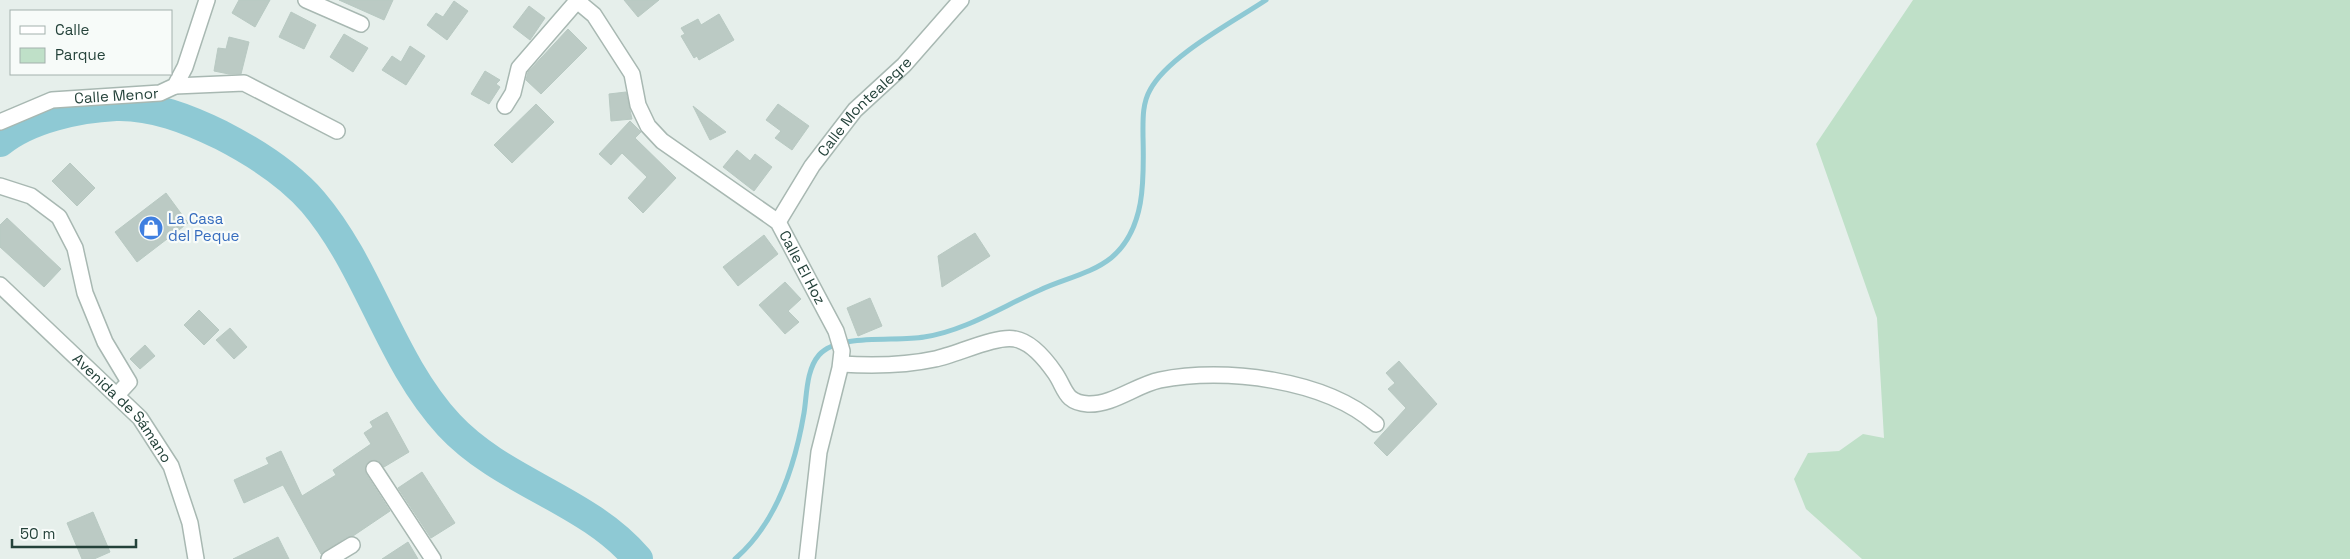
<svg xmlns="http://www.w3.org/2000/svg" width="2350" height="559" font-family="'Space Grotesk',sans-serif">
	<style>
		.green { fill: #bfe0c8 }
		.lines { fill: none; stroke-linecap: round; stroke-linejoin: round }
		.stream { stroke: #8ec9d4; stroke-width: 5 }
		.river { stroke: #8ec9d4; stroke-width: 30 }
		.building { fill: #bbcac4; stroke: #b8c9c2 }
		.minor-casing { stroke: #a8b8b2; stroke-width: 18 }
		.minor { stroke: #fff; stroke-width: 15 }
		.labels { text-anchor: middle; stroke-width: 4.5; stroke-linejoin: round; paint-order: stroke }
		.street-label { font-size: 15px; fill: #24423a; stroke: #f7fbf9 }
		.shop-label { font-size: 15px; fill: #366cbe; stroke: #f7fbf9; text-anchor: start }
	</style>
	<rect width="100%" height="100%" fill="#e6efeb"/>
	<!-- green -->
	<path class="green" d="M1913 0H2350V559H1862L1806 509 1794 479 1808 453 1839 451 1863 434 1884 438 1877 318 1816 144Z"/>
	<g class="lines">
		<!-- stream -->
		<path class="stream" d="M735 559C777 523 795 466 804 413 807 395 806 370 819 355 838 333 896 342 924 337 965 331 1003 306 1040 290 1063 279 1091 274 1111 258 1146 229 1144 178 1143 136 1143 121 1142 104 1150 90 1168 56 1233 22 1266 0"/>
		<!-- river -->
		<path class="river" d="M0 142C30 118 78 108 116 106 153 105 188 119 221 135 254 152 288 173 313 202 370 269 389 360 449 425 503 483 587 499 638 559"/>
	</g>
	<!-- building -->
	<path class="building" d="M239 0H270L255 27 232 13Z
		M339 0H393L384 20Z
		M624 0H659L638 17Z
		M454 1 468 11 447 40 427 25 436 13 443 17Z
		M529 6 545 18 530 40 513 27Z
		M291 12 316 25 304 49 279 37Z
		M719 14 734 40 699 60 697 56 694 58 681 36 685 34 681 28 698 19 701 25Z
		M568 29 587 48 541 94 526 80 528 72Z
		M344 34 368 48 353 72 330 57Z
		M229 37 249 42 241 74H229L214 71 218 48 226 49Z
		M410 46 425 56 406 85 382 70 392 56 401 62Z
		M485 71 500 80 496 84 500 87 489 104 471 94Z
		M626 92 632 119 611 121 609 94Z
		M536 104 554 122 512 163 494 145Z
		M778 104 809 126 792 150 775 138 781 131 766 120Z
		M693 106 726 132 710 140Z
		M630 121 641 132 635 138 676 178 643 213 628 198 647 177 622 153 611 165 599 154Z
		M737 150 750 161 755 154 772 167 754 191 723 167Z
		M70 163 95 188 77 206 52 181Z
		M166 193 188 223 137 262 115 232Z
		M7 218 61 269 44 287 0 247V225Z
		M975 233 990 256 942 287 938 256Z
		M764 235 778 254 738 286 723 267Z
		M785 282 801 299 788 311 799 322 785 334 759 305Z
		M870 298 882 326 858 336 847 308Z
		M199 310 219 330 204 345 184 325Z
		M230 328 247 347 234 359 216 340Z
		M145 345 155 356 140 369 130 359Z
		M1399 361 1437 404 1387 456 1374 443 1406 408 1388 389 1395 383 1386 373Z
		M387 412 409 452 384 467 379 461 374 460 366 464V474L390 511 353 536 347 537 321 554 283 485 244 503 234 480 269 464 266 458 281 451 302 496 336 475 333 470 371 444 364 433 373 427 370 422Z
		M422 472 455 523 431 538 398 488Z
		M93 512 110 552 94 559H82L67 523Z
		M278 537 289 559H233Z
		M408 542 418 559H382Z"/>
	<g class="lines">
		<defs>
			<g id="minor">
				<path d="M306 0 361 24"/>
				<path id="s1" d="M576 0 594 15 632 74 638 105 648 126 662 141 778 222 836 331 842 351 840 368 819 452 807 559"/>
				<path d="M175 86 244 83 337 131"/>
				<path d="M505 106 513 93 519 68 577 1"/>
				<path id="s2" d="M0 122 52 100 160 93 175 86 185 67 207 0"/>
				<path d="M0 186 31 196 59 217 75 248 85 293 105 342 129 382 117 395"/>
				<path id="s3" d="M778 222 812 166 855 110 904 65 961 0"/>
				<path id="s4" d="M0 285 140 418 171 466 190 523 196 559"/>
				<path d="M841 364C873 366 903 366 935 359 956 355 996 335 1015 339 1032 342 1046 360 1055 373 1066 389 1064 402 1088 404 1113 405 1136 385 1160 380 1224 367 1325 379 1376 424"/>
				<path d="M374 469 433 559"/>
				<path d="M329 559 352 545"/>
			</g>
		</defs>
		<!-- minor casing -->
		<use href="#minor" class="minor-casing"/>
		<!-- minor -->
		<use href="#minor" class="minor"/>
	</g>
	<!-- icons -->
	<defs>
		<symbol id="shop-disc" viewBox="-11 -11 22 22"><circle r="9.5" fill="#3f7fe0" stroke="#f7fbf9"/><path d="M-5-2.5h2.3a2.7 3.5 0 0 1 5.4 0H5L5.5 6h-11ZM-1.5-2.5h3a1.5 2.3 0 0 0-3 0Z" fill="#fff"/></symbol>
	</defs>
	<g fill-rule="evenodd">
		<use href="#shop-disc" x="137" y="214" width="28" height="28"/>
	</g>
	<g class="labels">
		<!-- street labels -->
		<g class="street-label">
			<text dy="5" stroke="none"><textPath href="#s2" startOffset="121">Calle Menor</textPath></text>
			<text dy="5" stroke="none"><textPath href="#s3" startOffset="145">Calle Montealegre</textPath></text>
			<text dy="5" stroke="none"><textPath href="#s1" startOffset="362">Calle El Hoz</textPath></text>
			<text dy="5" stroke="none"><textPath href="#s4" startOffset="174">Avenida de Sámano</textPath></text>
		</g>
		<!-- shop labels -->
		<g class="shop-label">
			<text x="168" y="224">La Casa<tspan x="168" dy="17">del Peque</tspan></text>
		</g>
	</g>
	<!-- legend -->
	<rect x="10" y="10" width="162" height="65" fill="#f7fbf9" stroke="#a3b1ad"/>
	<rect x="20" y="26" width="25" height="8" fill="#ffffff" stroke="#a3b1ad"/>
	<text x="55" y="35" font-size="15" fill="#24423a">Calle</text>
	<rect x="20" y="48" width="25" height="15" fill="#bfe0c8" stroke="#a3b1ad"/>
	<text x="55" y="60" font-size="15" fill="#24423a">Parque</text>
	<!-- scale -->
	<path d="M12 539v8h124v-8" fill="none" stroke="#24423a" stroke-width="2.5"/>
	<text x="20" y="539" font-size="15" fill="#24423a" stroke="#f7fbf9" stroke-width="4" paint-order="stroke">50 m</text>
</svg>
